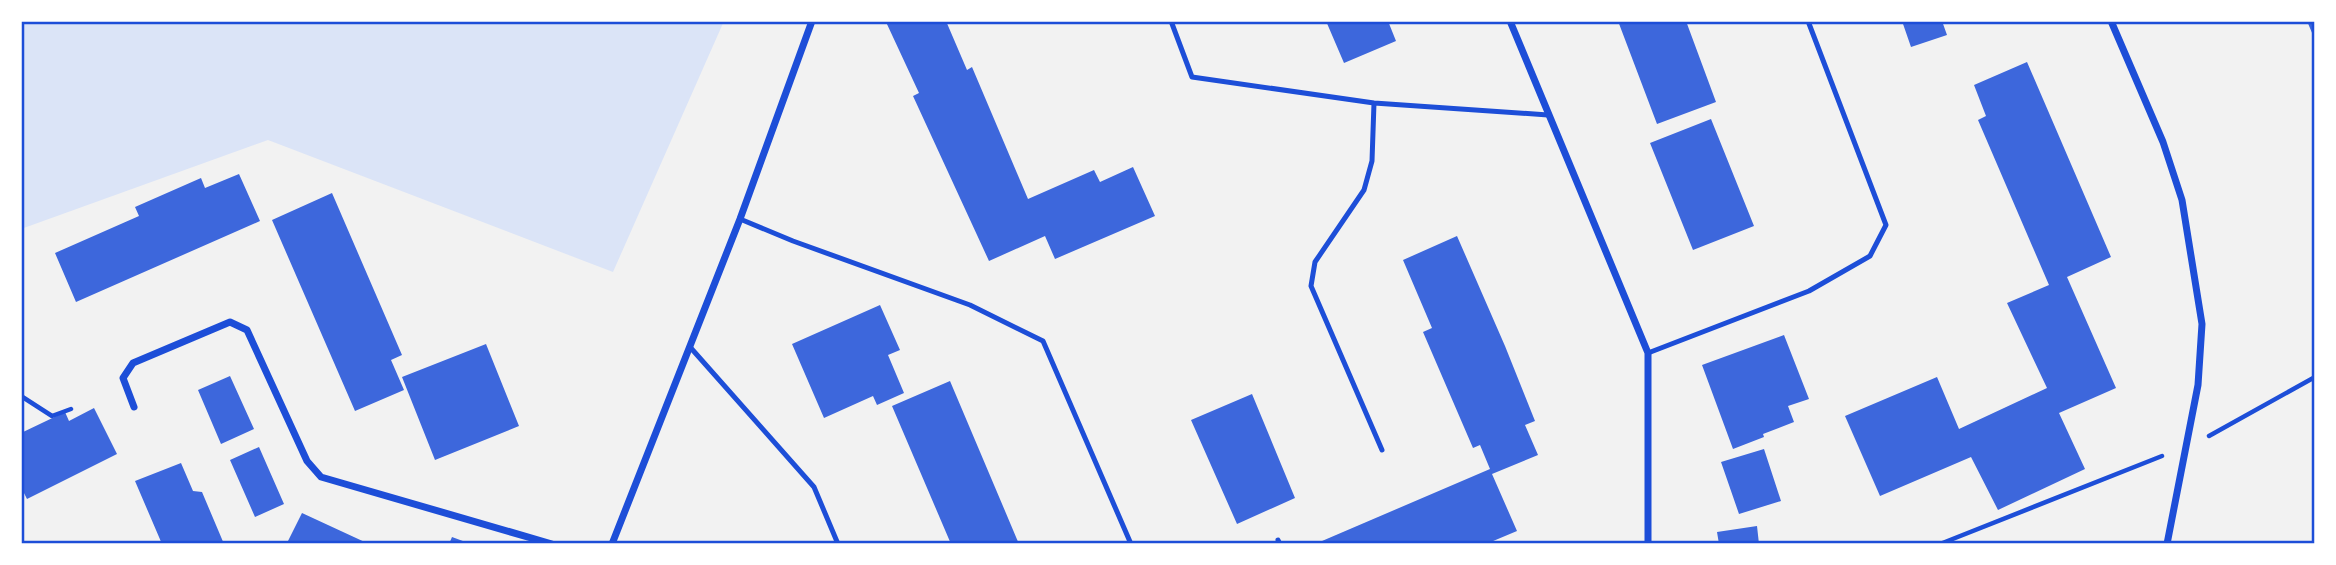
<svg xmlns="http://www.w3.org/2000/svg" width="2336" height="565" font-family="Manrope,sans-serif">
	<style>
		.green { fill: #dbe4f7 }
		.building { fill: #3d67dc }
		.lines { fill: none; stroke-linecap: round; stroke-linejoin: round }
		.path { stroke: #1d4ed8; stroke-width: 4.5 }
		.service { stroke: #1d4ed8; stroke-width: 5 }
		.minor { stroke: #1d4ed8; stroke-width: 7 }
		.neatline { fill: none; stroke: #1d4ed8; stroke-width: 2.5 }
	</style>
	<rect width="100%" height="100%" fill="#f2f2f2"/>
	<!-- green -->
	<path class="green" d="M21 21H724L613 272 268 140 21 229Z"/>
	<!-- building -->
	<path class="building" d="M946 21 967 70 972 67 1028 199 1094 170 1100 182 1133 167 1155 216 1055 259 1045 236 989 261 913 96 919 93 886 22Z
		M1326 21H1388L1396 41 1344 63Z
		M1618 21H1686L1716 102 1657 124Z
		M1902 21H1942L1947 35 1911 47Z
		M2307 21H2315V40Z
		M2027 62 2111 257 2067 277 2116 388 2059 413 2085 469 1998 510 1971 457 1880 496 1845 416 1937 377 1959 429 2047 388 2007 303 2049 285 1978 120 1986 116 1974 85Z
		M1711 119 1754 226 1693 250 1650 143Z
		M239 174 260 221 76 302 55 253 139 216 135 207 201 178 205 188Z
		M332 193 402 355 391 360 404 390 355 411 272 220Z
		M1457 236 1505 346 1535 421 1525 425 1538 455 1492 474 1517 531 1486 544H1315L1490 469 1480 445 1473 448 1423 332 1432 328 1403 260Z
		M880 305 900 350 888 355 904 393 877 405 873 396 824 418 792 344Z
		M1784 335 1809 399 1788 406 1794 422 1763 434 1764 437 1733 449 1702 365Z
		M486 344 519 426 435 460 402 377Z
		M230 376 254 429 221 444 198 390Z
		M950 381 1019 544H951L892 406Z
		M1252 394 1295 498 1237 524 1191 420Z
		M94 408 117 454 27 499 21 487V433L65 412 69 421Z
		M259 447 284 504 255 517 230 460Z
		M1764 449 1781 501 1739 514 1721 462Z
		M181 463 193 491 202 492 224 544H162L135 481Z
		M302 513 369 544 287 543Z
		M1757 526 1759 544H1719L1717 532Z
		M452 537 471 544H449Z"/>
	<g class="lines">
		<!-- path -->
		<path class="path" d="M21 396 52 416 71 409
			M2209 436 2315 377
			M1940 544 2162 456"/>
		<!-- service -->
		<path class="service" d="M1171 21 1192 77 1374 103 1548 115
			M1374 103 1372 161 1364 190 1315 262 1311 286 1382 450
			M740 219 793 241 970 305 1043 341 1131 544
			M690 347 814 487 838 544
			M1648 353 1809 291 1870 256 1886 225 1808 21
			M1278 540 1280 544"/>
		<!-- minor -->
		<path class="minor" d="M1510 21 1648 353V544
			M2111 21 2163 142 2182 200 2202 324 2198 385 2167 544
			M134 407 123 378 133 363 230 322 247 330 307 461 321 477 552 544
			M612 544 740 219 812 21"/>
	</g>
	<!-- border -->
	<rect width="2336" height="565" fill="none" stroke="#ffffff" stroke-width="46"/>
	<rect x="23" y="23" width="2290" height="519" class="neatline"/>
</svg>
